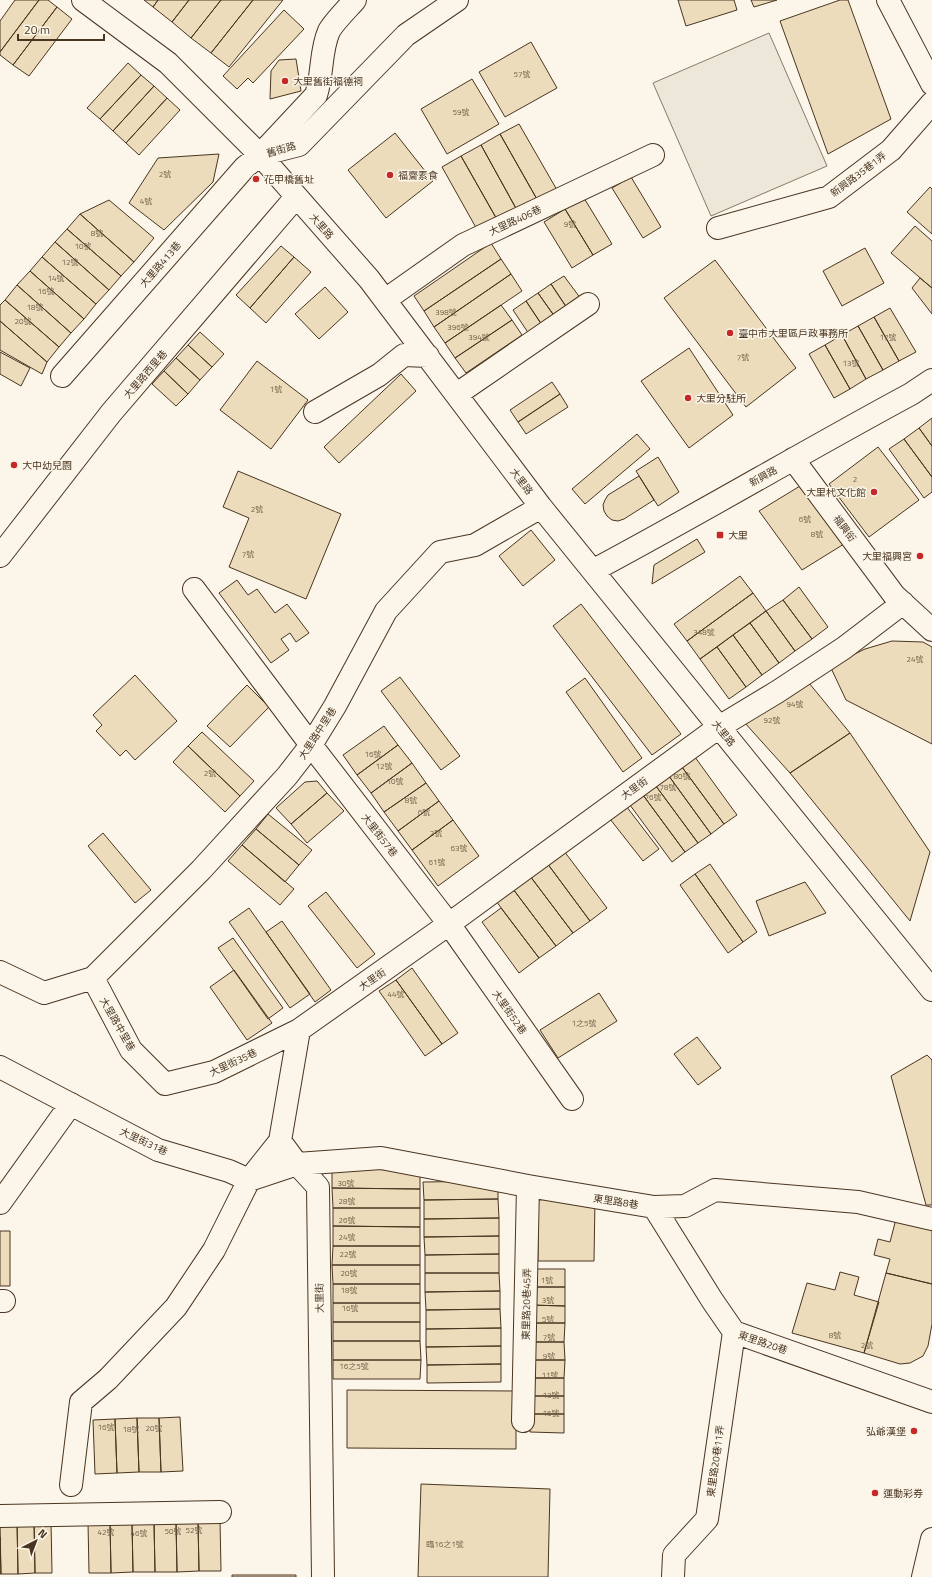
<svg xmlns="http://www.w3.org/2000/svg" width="932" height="1577" font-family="'Titillium Web','Noto Sans TC',sans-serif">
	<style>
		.parking { fill: #ede7d9; stroke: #887966 }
		.building { fill: #ecdcbc; stroke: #4a3520 }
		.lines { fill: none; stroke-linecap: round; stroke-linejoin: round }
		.minor-casing { stroke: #4a3520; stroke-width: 24 }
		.minor { stroke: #fbf6e9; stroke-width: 22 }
		.poi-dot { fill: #c62828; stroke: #fbf6e9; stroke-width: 1.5 }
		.labels { text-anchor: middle; stroke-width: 3; stroke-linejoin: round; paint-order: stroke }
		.number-label { font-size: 8px; fill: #725f47 }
		.poi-label { font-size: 10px; fill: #4a3520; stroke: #fbf6e9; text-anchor: start }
		.street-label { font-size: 10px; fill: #4a3520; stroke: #fbf6e9 }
	</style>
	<rect width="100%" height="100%" fill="#fbf6e9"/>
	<!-- parking -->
	<path class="parking" d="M769 33 827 166 711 216 653 83Z"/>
	<!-- building -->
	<path class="building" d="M15 0H39L0 52V21Z
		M39 0H48L57 7 13 65 0 55V52Z
		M144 0H158L153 7Z
		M158 0H189L172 22 153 7Z
		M189 0H221L191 38 172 22Z
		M221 0H253L211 53 191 38Z
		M253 0H283L229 67 211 53Z
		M678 0H734L737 10 686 26Z
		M751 0H777L754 7Z
		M840 0H848L891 119 828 154 780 21Z
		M57 7 72 19 29 76 13 65Z
		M284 10 304 29 253 83 248 78 237 89 223 76Z
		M531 42 557 88 505 117 479 72Z
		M296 59 301 91 270 99 271 71 279 60Z
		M128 63 141 75 100 119 87 108Z
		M141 75 154 86 113 131 100 119Z
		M472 79 499 124 447 154 421 109Z
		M154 86 167 98 126 143 113 131Z
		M167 98 180 110 139 155 126 143Z
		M519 124 557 190 538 201 500 134Z
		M395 133 433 181 386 218 348 170Z
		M500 134 538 201 518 212 481 145Z
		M481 145 518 212 499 223 461 156Z
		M219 154 213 182 164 230 129 203 158 158Z
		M461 156 499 223 479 233 442 167Z
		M631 177 661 227 643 238 612 188Z
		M930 187 932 189V234L907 212Z
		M584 198 612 244 593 255 565 209Z
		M109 200 154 238 134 262 80 214Z
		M565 209 593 255 572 268 544 222Z
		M80 214 134 262 121 276 67 229Z
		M915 226 932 241V288L891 253Z
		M67 229 121 276 109 290 55 242Z
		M55 242 109 290 96 304 42 257Z
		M491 243 501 259 424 311 414 296Z
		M281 246 294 257 250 308 236 295Z
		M865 248 884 283 842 306 823 271Z
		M42 257 96 304 84 319 30 271Z
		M294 257 311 272 266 323 250 308Z
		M501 259 511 274 434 327 424 311Z
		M715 260 796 368 746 407 664 298Z
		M30 271 84 319 71 333 17 285Z
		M511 274 522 291 445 343 434 327Z
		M564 276 581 299 567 308 551 284Z
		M920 278 932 288V314L912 288Z
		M551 284 567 308 555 317 538 293Z
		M17 285 71 333 59 347 5 300Z
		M325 287 348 312 319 339 295 314Z
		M538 293 555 317 542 325 526 301Z
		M5 300 59 347 47 362 0 321V305Z
		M526 301 542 325 529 334 513 310Z
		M501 305 512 320 455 358 445 343Z
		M890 308 916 352 899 361 874 317Z
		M874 317 899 361 883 370 858 326Z
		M512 320 522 335 466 373 455 358Z
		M0 321 47 362 42 374 0 350Z
		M858 326 883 370 866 379 842 335Z
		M200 332 224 354 212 367 188 345Z
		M842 335 866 379 850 389 825 345Z
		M188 345 212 367 200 380 176 358Z
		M825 345 850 389 834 398 809 354Z
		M689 348 733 415 689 448 641 381Z
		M0 352 30 368 21 386 0 374Z
		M176 358 200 380 188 394 164 371Z
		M257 361 308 400 271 449 220 410Z
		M164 371 188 394 176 406 152 384Z
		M401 374 416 391 339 463 324 447Z
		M552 382 560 394 518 422 510 410Z
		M560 394 568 407 526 434 518 422Z
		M932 418V446L919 428Z
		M919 428 932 446V477L904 439Z
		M637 434 650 449 585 504 572 489Z
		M904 439 932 477V492L924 498 889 449Z
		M878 447 919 500 869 537 829 484Z
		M658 457 679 492 658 506 636 471Z
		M238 471 341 514 306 599 229 567 249 518 223 507Z
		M639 476 654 500 624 519 618 521 612 520 607 516 604 511 603 505 605 500 608 495Z
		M800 486 844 544 802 570 759 511Z
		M531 530 555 560 523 586 499 556Z
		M697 539 705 552 652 584 654 565Z
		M740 576 753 593 687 641 674 624Z
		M237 580 248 595 257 589 275 613 287 604 309 633 296 642 290 633 281 639 289 650 271 663 219 593Z
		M799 587 828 627 812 639 783 600Z
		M753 593 766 611 700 659 687 641Z
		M783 600 812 639 795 651 766 611Z
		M581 604 681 734 652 755 553 626Z
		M766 611 795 651 779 663 750 623Z
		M750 623 779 663 762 675 733 635Z
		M733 635 762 675 746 687 717 647Z
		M892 641 923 642 932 647V744L846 700 830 666 865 649Z
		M717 647 746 687 729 699 700 659Z
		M135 675 177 721 135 760 126 750 120 756 96 731 102 725 93 715Z
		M400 677 460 756 441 770 381 691Z
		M585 678 642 758 623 772 566 692Z
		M809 683 850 733 790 773 744 722Z
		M247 685 269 707 230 747 207 726Z
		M384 726 398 745 357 775 343 755Z
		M202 732 254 781 240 796 188 746Z
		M850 733 930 852 910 921 790 773Z
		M398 745 412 763 371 793 357 775Z
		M188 746 240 796 225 812 173 762Z
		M692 753 737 815 724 824 679 763Z
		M412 763 426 783 384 812 371 793Z
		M679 763 724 824 711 834 666 772Z
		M666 772 711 834 698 843 653 782Z
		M317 781 327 793 291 824 276 808 305 782Z
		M653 782 698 843 685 852 640 791Z
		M426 783 439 801 398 831 384 812Z
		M640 791 685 852 672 862 627 801Z
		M327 793 344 811 307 843 291 824Z
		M439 801 453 820 412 850 398 831Z
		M626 806 659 849 643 861 610 819Z
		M268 814 312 850 299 865 256 829Z
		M453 820 479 856 438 886 412 850Z
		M256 829 299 865 285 882 242 845Z
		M103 833 151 890 135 903 88 846Z
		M242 845 294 889 280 905 228 861Z
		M564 851 607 908 590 921 547 863Z
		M547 863 590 921 573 933 530 876Z
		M710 864 757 932 743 942 695 874Z
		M695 874 743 942 728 953 680 885Z
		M530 876 573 933 556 946 513 889Z
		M805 882 826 913 769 936 756 901Z
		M513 889 556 946 539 958 496 901Z
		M326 892 375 954 357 968 308 906Z
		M249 908 310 994 290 1008 229 922Z
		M501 908 539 958 519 973 482 922Z
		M282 921 331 990 315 1002 266 932Z
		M233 938 283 1008 268 1019 218 948Z
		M412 968 458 1033 442 1044 396 980Z
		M234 970 272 1023 247 1040 210 987Z
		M396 980 442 1044 425 1056 379 991Z
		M599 993 617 1021 558 1058 540 1030Z
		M697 1037 721 1068 698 1085 674 1054Z
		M927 1055 932 1060V1205H926L891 1076Z
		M332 1169 420 1170V1189L332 1188Z
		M498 1181V1199L424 1200 423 1182Z
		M332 1188 420 1189V1208H333Z
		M538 1198 595 1199 594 1261H538Z
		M498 1199 499 1218 424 1219V1200Z
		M333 1208H420V1227L333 1226Z
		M499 1218V1236L424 1237V1219Z
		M896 1219 932 1228V1284L886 1273 890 1259 874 1255 878 1239 890 1242Z
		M333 1226 420 1227V1246H333Z
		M0 1231H10V1286H0Z
		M499 1236V1254L425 1255 424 1237Z
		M333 1246H420V1265H332Z
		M499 1254V1273H425V1255Z
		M332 1265H420V1284H333Z
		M530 1269H565V1287H530Z
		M840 1272 859 1277 854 1295 879 1302 864 1353 792 1333 807 1283 835 1290Z
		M425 1273H499L500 1291 425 1292Z
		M886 1273 932 1284V1324L928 1346 923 1356 910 1363 900 1364 864 1353Z
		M333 1284H420V1303H333Z
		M530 1287H565V1306L530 1305Z
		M500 1291V1309L426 1310 425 1292Z
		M333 1303H420V1322H333Z
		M530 1305 565 1306V1323H530Z
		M500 1309 501 1328 426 1329V1310Z
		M333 1322H420V1341H333Z
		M530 1323H565L564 1342H530Z
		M501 1328V1346L426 1347V1329Z
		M333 1341H420L421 1360H333Z
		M530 1342H564L565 1360H530Z
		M501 1346V1364L427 1365 426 1347Z
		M333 1360H421L420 1379H333Z
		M530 1360H565L564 1378H530Z
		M501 1364V1382L427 1383V1365Z
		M530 1378H564V1396H530Z
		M347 1390 516 1391V1449L347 1448Z
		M530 1396H564V1414H530Z
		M530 1414H564V1433L530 1432Z
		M180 1417 183 1471 161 1472 159 1418Z
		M137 1418H159L161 1472H139Z
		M137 1418 139 1472 117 1473 115 1419Z
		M115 1419 117 1473 95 1474 93 1420Z
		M421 1484 550 1489 548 1577H418Z
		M17 1520H34L35 1573 18 1574Z
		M17 1520 18 1574H1L0 1521Z
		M34 1520H51L52 1573H35Z
		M198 1520H220L221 1571H199Z
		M198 1520 199 1571 177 1572 176 1521Z
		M154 1521H176L177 1572H155Z
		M154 1521 155 1572H133L132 1522Z
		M88 1522H110L111 1573H89Z
		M110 1522H132L133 1572 111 1573Z
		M0 1537 1 1574H0Z
		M232 1575H296V1577H232Z"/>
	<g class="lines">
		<defs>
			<path id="minor" d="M83 0 168 63 260 155 369 279 541 507 932 990
				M888 0 932 84
				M260 155 299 145 406 35 457 0
				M718 228 829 197 891 150 932 103
				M385 300 463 245 653 155
				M62 376 245 167 260 155 316 95C323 75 320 51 329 31 333 23 348 8 355 0
				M457 394 588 304
				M315 412 379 375 404 355 428 356
				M793 459 894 595 932 630
				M0 556 111 413 296 197
				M594 570C701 513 805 451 911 394L932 380
				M194 589 311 745 449 924 572 1099
				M0 972 44 993 93 978 201 870 287 776 311 745 335 706 386 611 440 552 475 545 541 507
				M93 978 131 1050 165 1084 214 1072 299 1030
				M0 1067 158 1150 229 1171 249 1180 297 1164 381 1158 528 1186 654 1207 685 1206 715 1190 858 1202 932 1219
				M0 1203 71 1104
				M654 1207 712 1300 734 1332 932 1402
				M0 1301H4
				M523 1421 528 1186
				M71 1485 81 1402 108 1379 176 1307 214 1250 249 1180 280 1141
				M0 1516 220 1512
				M323 1577 318 1187 297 1164 280 1141 299 1030 449 924 719 727 777 692 844 648 903 603
				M673 1577 674 1555 707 1519 734 1332
				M923 1577 932 1539"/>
		</defs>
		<!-- minor casing -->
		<use href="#minor" class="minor-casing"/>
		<!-- minor -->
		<use href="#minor" class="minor"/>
	</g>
	<!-- markers -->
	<g class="poi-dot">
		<circle cx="285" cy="81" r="4"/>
		<circle cx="390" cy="175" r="4"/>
		<circle cx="256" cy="179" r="4"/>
		<circle cx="730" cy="333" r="4"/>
		<circle cx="688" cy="398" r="4"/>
		<circle cx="14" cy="465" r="4"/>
		<circle cx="874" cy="492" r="4"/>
		<rect x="716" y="531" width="8" height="8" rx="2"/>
		<circle cx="920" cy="556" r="4"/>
		<circle cx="914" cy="1431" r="4"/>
		<circle cx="875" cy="1493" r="4"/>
	</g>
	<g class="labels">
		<!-- number labels -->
		<g class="number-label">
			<text x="522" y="77">57號</text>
			<text x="461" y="115">59號</text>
			<text x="165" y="177">2號</text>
			<text x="146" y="204">4號</text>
			<text x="570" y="227">9號</text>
			<text x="97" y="236">8號</text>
			<text x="83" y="249">10號</text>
			<text x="70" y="265">12號</text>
			<text x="56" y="281">14號</text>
			<text x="46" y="294">16號</text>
			<text x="35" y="310">18號</text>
			<text x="446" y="315">398號</text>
			<text x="23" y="324">20號</text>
			<text x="458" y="330">396號</text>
			<text x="479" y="340">394號</text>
			<text x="888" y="340">17號</text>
			<text x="743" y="360">7號</text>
			<text x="851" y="366">13號</text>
			<text x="276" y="392">1號</text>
			<text x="855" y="482">2</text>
			<text x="257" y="512">2號</text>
			<text x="805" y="522">6號</text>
			<text x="817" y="537">8號</text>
			<text x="248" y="557">7號</text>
			<text x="704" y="635">348號</text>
			<text x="915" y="662">24號</text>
			<text x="795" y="707">94號</text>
			<text x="772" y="723">92號</text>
			<text x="373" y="757">16號</text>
			<text x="384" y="769">12號</text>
			<text x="210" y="776">2號</text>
			<text x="682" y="779">80號</text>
			<text x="395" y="784">10號</text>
			<text x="668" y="790">78號</text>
			<text x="653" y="800">76號</text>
			<text x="411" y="803">8號</text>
			<text x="424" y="815">6號</text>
			<text x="436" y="836">2號</text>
			<text x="459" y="851">63號</text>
			<text x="437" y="865">61號</text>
			<text x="396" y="997">44號</text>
			<text x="584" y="1026">1之5號</text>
			<text x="346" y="1186">30號</text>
			<text x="347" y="1204">28號</text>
			<text x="347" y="1223">26號</text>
			<text x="347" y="1240">24號</text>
			<text x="348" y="1257">22號</text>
			<text x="349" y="1276">20號</text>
			<text x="547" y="1283">1號</text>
			<text x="349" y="1293">18號</text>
			<text x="548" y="1303">3號</text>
			<text x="350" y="1311">16號</text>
			<text x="548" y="1322">5號</text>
			<text x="835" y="1338">8號</text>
			<text x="549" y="1340">7號</text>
			<text x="867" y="1348">2號</text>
			<text x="549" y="1359">9號</text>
			<text x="354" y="1369">16之5號</text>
			<text x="550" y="1378">11號</text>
			<text x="551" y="1398">13號</text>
			<text x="551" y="1416">15號</text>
			<text x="106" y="1430">16號</text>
			<text x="154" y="1431">20號</text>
			<text x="131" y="1432">18號</text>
			<text x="194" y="1533">52號</text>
			<text x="173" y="1534">50號</text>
			<text x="106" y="1535">42號</text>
			<text x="139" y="1536">46號</text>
			<text x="445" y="1547">臨16之1號</text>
		</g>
		<!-- poi labels -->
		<g class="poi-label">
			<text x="293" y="85">大里舊街福德祠</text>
			<text x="398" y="179">福齋素食</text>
			<text x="264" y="183">花甲橋舊址</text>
			<text x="738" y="337">臺中市大里區戶政事務所</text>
			<text x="696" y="402">大里分駐所</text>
			<text x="22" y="469">大中幼兒園</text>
			<text x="866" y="496" text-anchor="end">大里杙文化館</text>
			<text x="728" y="539">大里</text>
			<text x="912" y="560" text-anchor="end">大里福興宮</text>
			<text x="906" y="1435" text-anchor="end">弘爺漢堡</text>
			<text x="883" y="1497">運動彩券</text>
		</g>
		<!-- street labels -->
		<g class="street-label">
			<text transform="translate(281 149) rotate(-16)" y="4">舊街路</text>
			<text transform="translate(858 174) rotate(-37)" y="4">新興路35巷1弄</text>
			<text transform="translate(515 220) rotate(-25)" y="4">大里路406巷</text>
			<text transform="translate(322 226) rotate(48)" y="4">大里路</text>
			<text transform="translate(160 264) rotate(-49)" y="4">大里路413巷</text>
			<text transform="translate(145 374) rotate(-49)" y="4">大里路西里巷</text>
			<text transform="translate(763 476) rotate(-29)" y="4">新興路</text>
			<text transform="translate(522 481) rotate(53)" y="4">大里路</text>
			<text transform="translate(845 528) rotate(53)" y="4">福興街</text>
			<text transform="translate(317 733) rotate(-57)" y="4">大里路中里巷</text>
			<text transform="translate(724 733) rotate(51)" y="4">大里路</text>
			<text transform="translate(634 788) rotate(-36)" y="4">大里街</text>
			<text transform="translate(380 835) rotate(52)" y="4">大里街57巷</text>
			<text transform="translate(372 979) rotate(-35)" y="4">大里街</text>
			<text transform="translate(510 1012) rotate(55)" y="4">大里街52巷</text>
			<text transform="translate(118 1024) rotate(60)" y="4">大里路中里巷</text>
			<text transform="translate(233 1062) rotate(-25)" y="4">大里街35巷</text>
			<text transform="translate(144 1141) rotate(25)" y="4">大里街31巷</text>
			<text transform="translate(616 1201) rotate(9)" y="4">東里路8巷</text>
			<text transform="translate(319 1298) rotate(-91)" y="4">大里街</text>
			<text transform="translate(526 1304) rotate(-89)" y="4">東里路20巷45弄</text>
			<text transform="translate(763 1342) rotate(19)" y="4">東里路20巷</text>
			<text transform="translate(715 1461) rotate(-82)" y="4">東里路20巷11弄</text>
		</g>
	</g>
	<!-- north arrow -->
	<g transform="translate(36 1541) rotate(42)" stroke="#fbf6e9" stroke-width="3" paint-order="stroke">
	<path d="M0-3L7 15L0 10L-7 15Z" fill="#4a3520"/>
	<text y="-6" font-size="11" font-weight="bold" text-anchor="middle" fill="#4a3520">N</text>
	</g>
	<!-- scale -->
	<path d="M18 34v6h86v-6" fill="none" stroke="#4a3520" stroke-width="2"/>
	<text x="24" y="34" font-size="12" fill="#4a3520" stroke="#fbf6e9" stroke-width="3" paint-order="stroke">20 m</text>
</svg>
